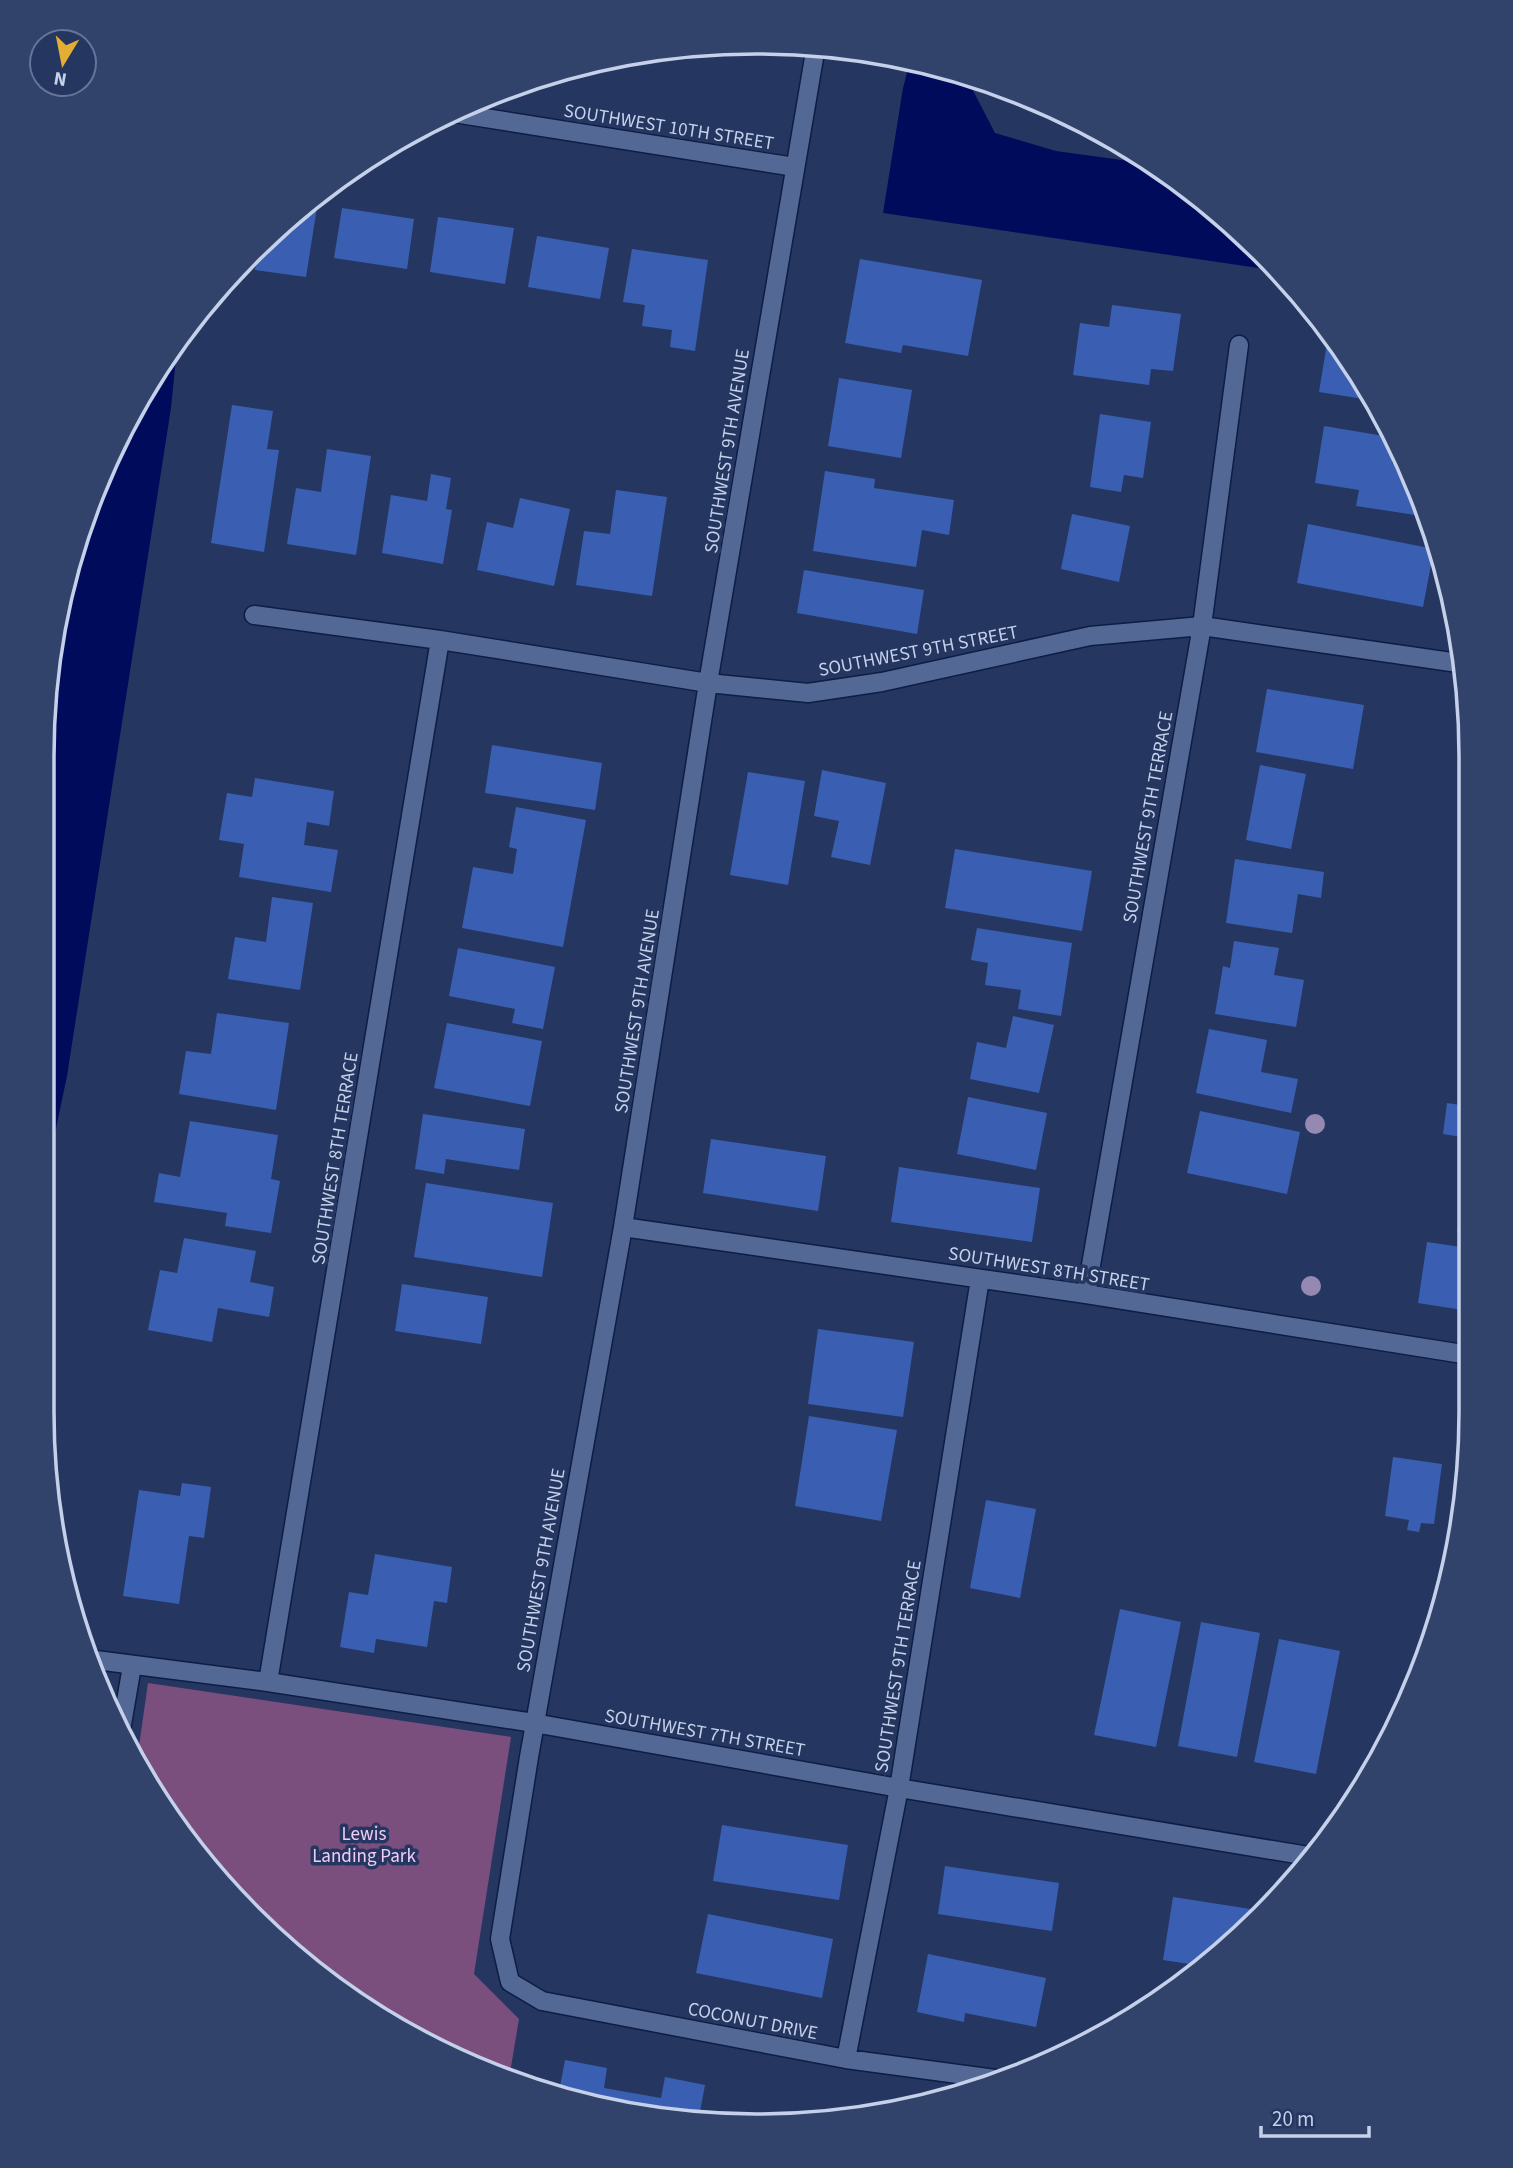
<svg xmlns="http://www.w3.org/2000/svg" width="1513" height="2168" font-family="'Source Sans 3',sans-serif">
	<style>
		.green { fill: #7a4e7d }
		.water { fill: #000b5c }
		.building { fill: #3a5fb2 }
		.lines { fill: none; stroke-linecap: round; stroke-linejoin: round }
		.minor-casing { stroke: #0d1d44; stroke-width: 21 }
		.minor { stroke: #536895; stroke-width: 18 }
		.tree { fill: #9689b1 }
		.labels { text-anchor: middle; stroke-width: 7; stroke-linejoin: round; paint-order: stroke }
		.street-label { font-size: 19px; fill: #c5d1eb; stroke: #253760 }
		.park-label { font-size: 19px; fill: #f2ccf4; stroke: #253760 }
		.rim { fill: none; stroke: #c5d1eb; stroke-width: 3.5 }
	</style>
	<rect width="100%" height="100%" fill="#253760"/>
	<!-- green -->
	<path class="green" d="M148 1683 511 1737 474 1974 519 2019 509 2079 483 2071 399 2030 286 1949 162 1808 137 1760Z"/>
	<!-- water -->
	<path class="water" d="M910 61 941 66 965 75 995 133 1056 151 1151 164 1191 189 1279 271 883 213 903 88Z
		M178 339 171 408 67 1076 42 1195 44 738 73 559 96 483 138 400Z"/>
	<!-- building -->
	<path class="building" d="M313 200 318 201 306 277 255 270 258 249 285 220Z
		M342 208 414 219 407 269 334 258Z
		M438 217 514 228 505 284 430 272Z
		M537 236 609 248 600 299 528 287Z
		M632 249 708 260 695 351 670 347 672 330 642 326 645 305 623 302Z
		M860 259 982 280 968 356 903 345 901 353 845 343Z
		M1112 305 1181 314 1173 371 1151 369 1149 385 1073 375 1080 323 1109 327Z
		M1328 337 1370 400 1319 392Z
		M839 378 912 390 901 458 828 446Z
		M232 405 273 411 267 449 279 450 264 552 211 543Z
		M1100 414 1151 422 1143 478 1124 475 1121 492 1090 487Z
		M1324 426 1396 438 1392 463 1408 466 1429 517 1356 506 1359 490 1315 483Z
		M327 449 371 456 356 555 287 544 296 488 321 492Z
		M825 471 875 479 874 488 954 500 949 535 922 530 916 567 813 551Z
		M431 474 451 478 446 509 452 510 443 564 382 553 391 495 427 501Z
		M616 490 667 497 652 596 576 585 584 531 610 534Z
		M520 498 570 509 554 586 477 570 487 522 513 528Z
		M1072 514 1130 526 1119 582 1061 569Z
		M1308 524 1434 549 1423 607 1297 583Z
		M804 570 924 590 917 634 797 613Z
		M1267 689 1364 705 1353 769 1256 752Z
		M492 745 602 763 595 810 485 793Z
		M1260 765 1306 774 1291 849 1246 840Z
		M822 770 886 783 870 865 831 857 839 821 814 816Z
		M748 772 805 781 788 885 730 875Z
		M255 778 334 791 329 826 307 822 304 845 338 850 331 892 239 877 244 844 219 840 227 793 252 797Z
		M516 807 586 820 563 947 462 928 473 867 513 874 517 849 509 847Z
		M955 849 1092 871 1082 931 945 908Z
		M1235 859 1324 872 1321 898 1298 894 1292 933 1226 923Z
		M272 897 313 903 300 990 228 979 235 937 266 942Z
		M977 928 1072 943 1061 1016 1018 1009 1021 990 985 985 988 963 971 960Z
		M1234 941 1279 948 1274 975 1304 980 1296 1027 1215 1014 1223 966 1230 968Z
		M458 948 555 967 543 1029 512 1023 515 1009 449 996Z
		M217 1013 289 1023 276 1110 179 1094 186 1051 211 1054Z
		M1013 1016 1054 1025 1039 1093 970 1079 977 1042 1006 1048Z
		M447 1023 542 1041 530 1106 434 1088Z
		M1209 1029 1267 1040 1261 1072 1298 1079 1291 1113 1196 1093Z
		M968 1097 1047 1113 1036 1170 957 1154Z
		M1447 1103 1467 1106 1468 1138 1443 1134Z
		M1200 1111 1300 1132 1287 1194 1187 1173Z
		M423 1114 525 1129 519 1170 446 1159 444 1174 415 1169Z
		M190 1121 278 1135 271 1179 280 1181 271 1233 225 1226 227 1213 154 1202 159 1173 180 1177Z
		M711 1139 826 1156 818 1211 703 1193Z
		M899 1167 1040 1188 1032 1242 891 1222Z
		M1466 1171H1468V1234L1457 1232Z
		M426 1183 553 1203 542 1277 414 1257Z
		M184 1238 256 1251 250 1282 274 1287 269 1317 218 1308 212 1342 148 1330 160 1270 177 1273Z
		M1427 1242 1468 1248 1469 1311 1418 1303Z
		M402 1284 488 1297 481 1344 395 1331Z
		M818 1329 914 1342 903 1417 808 1404Z
		M809 1416 897 1430 881 1521 795 1506Z
		M1393 1457 1442 1464 1434 1524 1421 1523 1419 1532 1407 1530 1409 1520 1385 1516Z
		M182 1483 211 1487 204 1538 189 1536 179 1604 123 1596 139 1490 180 1496Z
		M986 1500 1036 1509 1020 1598 970 1588Z
		M375 1554 452 1567 447 1603 434 1601 427 1647 376 1639 374 1653 340 1647 349 1592 368 1595Z
		M1120 1609 1181 1622 1156 1747 1094 1735Z
		M1201 1622 1260 1633 1237 1757 1178 1746Z
		M1279 1639 1340 1651 1316 1774 1254 1762Z
		M722 1825 848 1845 839 1900 713 1881Z
		M945 1866 1059 1883 1052 1931 938 1914Z
		M1173 1897 1257 1910 1255 1919 1228 1948 1202 1966 1163 1960Z
		M708 1914 833 1939 822 1998 696 1973Z
		M928 1954 1046 1978 1036 2027 965 2013 964 2022 917 2012Z
		M565 2060 607 2068 604 2088 661 2098 665 2077 705 2085 698 2122 664 2120 559 2092Z"/>
	<g class="lines">
		<defs>
			<path id="minor" d="M816 46 708 683 623 1227 529 1757 500 1939 510 1982 542 2001 846 2059 995 2079
				M454 113 795 167
				M254 615 440 640 708 683 808 693 882 682 1090 636 1202 626 1465 664
				M623 1227 1086 1294 1469 1355
				M1086 1294 1202 626 1239 345
				M88 1659 268 1682 534 1723 899 1788 1314 1857
				M268 1682 440 640
				M121 1730 132 1666
				M846 2059 899 1788 980 1279"/>
		</defs>
		<!-- minor casing -->
		<use href="#minor" class="minor-casing"/>
		<!-- minor -->
		<use href="#minor" class="minor"/>
	</g>
	<!-- trees -->
	<g class="tree">
		<circle cx="1315" cy="1124" r="10"/>
		<circle cx="1311" cy="1286" r="10"/>
	</g>
	<g class="labels">
		<!-- street labels -->
		<g class="street-label">
			<text transform="translate(669 126) rotate(9)" y="7">SOUTHWEST 10TH STREET</text>
			<text transform="translate(726 451) rotate(-81)" y="7">SOUTHWEST 9TH AVENUE</text>
			<text transform="translate(918 650) rotate(-11)" y="7">SOUTHWEST 9TH STREET</text>
			<text transform="translate(1147 817) rotate(-80)" y="7">SOUTHWEST 9TH TERRACE</text>
			<text transform="translate(636 1011) rotate(-81)" y="7">SOUTHWEST 9TH AVENUE</text>
			<text transform="translate(334 1158) rotate(-81)" y="7">SOUTHWEST 8TH TERRACE</text>
			<text transform="translate(1049 1268) rotate(9)" y="7">SOUTHWEST 8TH STREET</text>
			<text transform="translate(540 1570) rotate(-80)" y="7">SOUTHWEST 9TH AVENUE</text>
			<text transform="translate(897 1666) rotate(-81)" y="7">SOUTHWEST 9TH TERRACE</text>
			<text transform="translate(705 1732) rotate(10)" y="7">SOUTHWEST 7TH STREET</text>
			<text transform="translate(753 2020) rotate(11)" y="7">COCONUT DRIVE</text>
		</g>
		<!-- park labels -->
		<g class="park-label">
			<text x="364" y="1840">Lewis<tspan x="364" dy="22">Landing Park</tspan></text>
		</g>
	</g>
	<!-- crop -->
	<path d="M0 0H1513V2168H0ZM756 54H757A702 702 0 0 1 1459 756V1412A702 702 0 0 1 757 2114H756A702 702 0 0 1 54 1412V756A702 702 0 0 1 756 54Z" fill="#32436b" fill-rule="evenodd"/>
	<path class="rim" d="M756 54H757A702 702 0 0 1 1459 756V1412A702 702 0 0 1 757 2114H756A702 702 0 0 1 54 1412V756A702 702 0 0 1 756 54Z"/>
	<!-- north arrow -->
	<g transform="translate(63 63) rotate(190)"><circle r="33" fill="#253760" stroke="#657598" stroke-width="2"/>
	<path d="M0-5L12 26L0 18L-12 26Z" fill="#e2af34"/>
	<text y="-10" font-size="19" font-weight="bold" text-anchor="middle" fill="#c5d1eb">N</text>
	</g>
	<!-- scale -->
	<path d="M1261 2126v10h108v-10" fill="none" stroke="#c5d1eb" stroke-width="3.5"/>
	<text x="1272" y="2126" font-size="21" fill="#c5d1eb" stroke="#253760" stroke-width="5" paint-order="stroke">20 m</text>
</svg>
